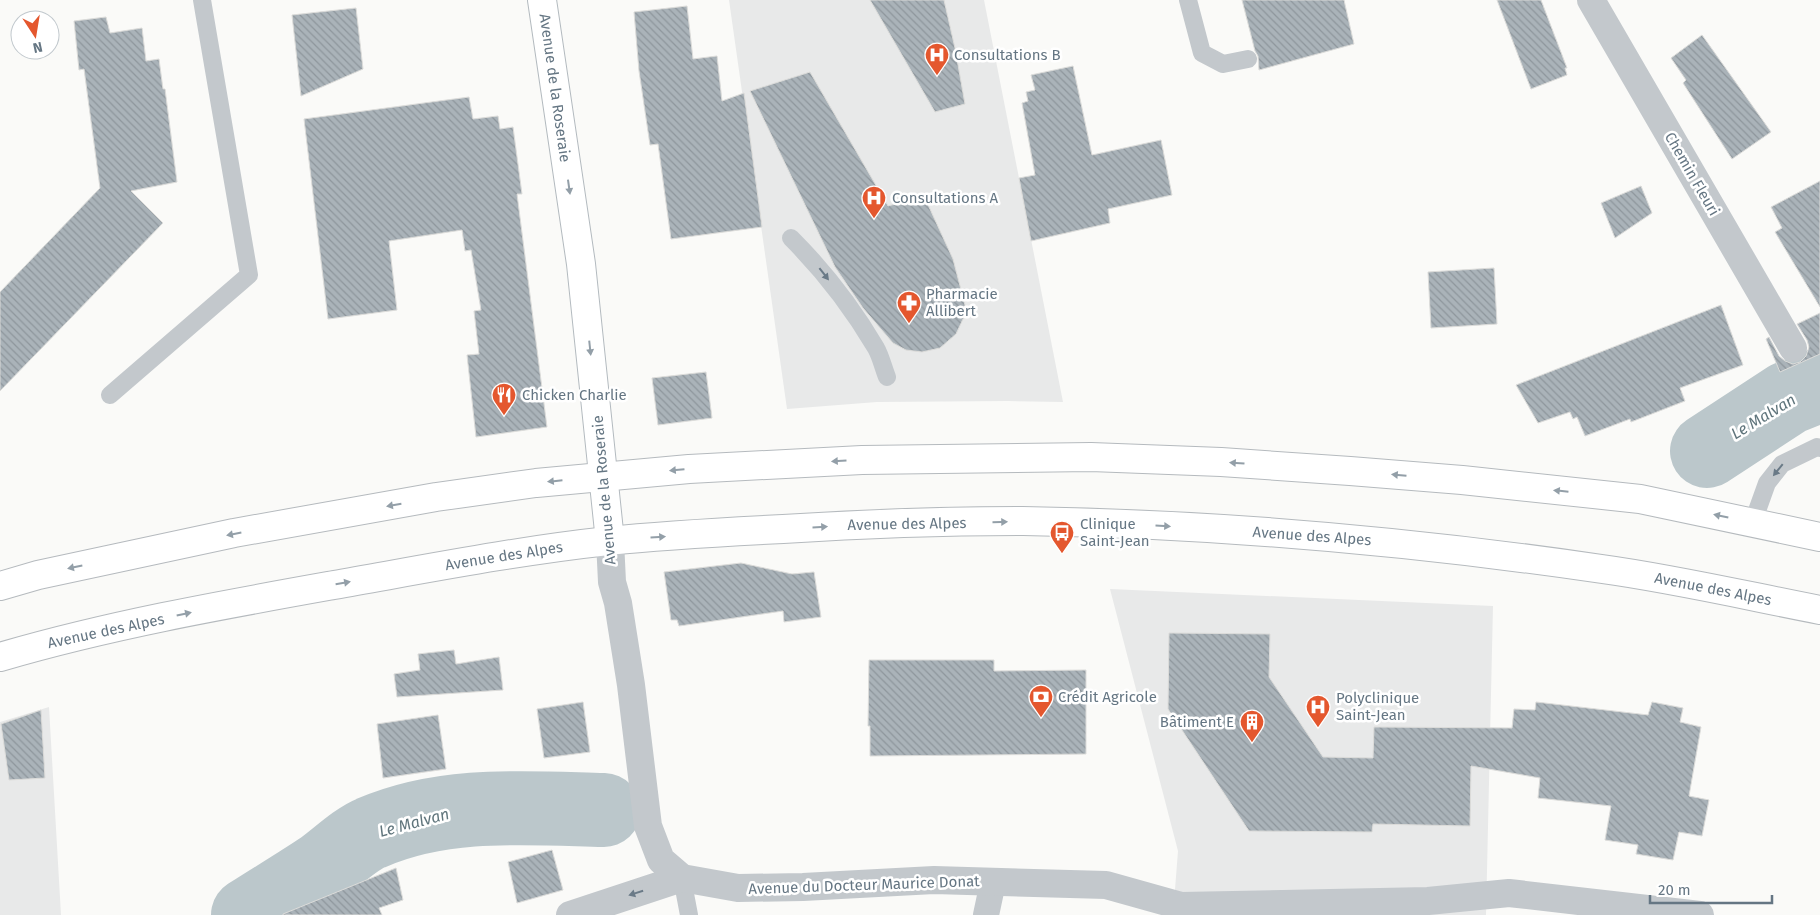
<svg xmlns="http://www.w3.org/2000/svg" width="1820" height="915" font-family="'Fira Sans',sans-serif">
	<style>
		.built { fill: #e8e9e9 }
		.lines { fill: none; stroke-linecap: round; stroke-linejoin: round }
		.river { stroke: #bbc7cb; stroke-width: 74 }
		.building { fill: url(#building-back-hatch); stroke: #dcdcda }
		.secondary-casing { stroke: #b3babf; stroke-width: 30 }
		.primary-casing { stroke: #b5babe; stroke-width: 30 }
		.service { stroke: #c3c8cc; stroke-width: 18 }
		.pedestrian { stroke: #c3c8cc; stroke-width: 26 }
		.minor { stroke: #c3c8cc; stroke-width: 28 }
		.secondary { stroke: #fff; stroke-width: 28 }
		.primary { stroke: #fff; stroke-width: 28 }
		.oneway { fill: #939fa8 }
		.oneway2 { fill: #6a7a87 }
		.labels { text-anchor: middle; stroke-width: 5; stroke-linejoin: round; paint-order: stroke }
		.poi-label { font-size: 15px; fill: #657683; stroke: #fff; text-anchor: start }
		.street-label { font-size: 15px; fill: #657683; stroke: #fff }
		.water-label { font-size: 16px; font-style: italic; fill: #60757c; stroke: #fff }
	</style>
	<defs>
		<pattern id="building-back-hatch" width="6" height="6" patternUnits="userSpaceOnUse" patternTransform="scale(1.25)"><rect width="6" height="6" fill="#aab3b9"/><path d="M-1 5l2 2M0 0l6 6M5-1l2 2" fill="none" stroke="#8e969c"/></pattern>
	</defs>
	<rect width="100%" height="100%" fill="#fafaf8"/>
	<!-- built -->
	<path class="built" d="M729 0H984L1063 402 1008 401 877 402 787 409Z
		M1110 589 1493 606 1486 915H1173L1178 851Z
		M49 707 61 915H0V722Z"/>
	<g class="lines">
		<!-- river -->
		<path class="river" d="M1707 451 1788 398 1820 385
			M248 915C273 899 298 884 322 868 336 858 356 839 371 833 444 801 526 808 604 810"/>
	</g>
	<!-- building -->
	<path class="building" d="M870 0H944L955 48 965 104 935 112Z
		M1242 0H1344L1354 44 1259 70 1258 56 1255 51Z
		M1497 0H1541L1567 68H1565L1567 75 1531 89Z
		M687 6 693 59 717 56 722 101 744 93 762 227 671 239 658 144 650 145 639 71 634 12Z
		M356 8 363 69 301 96 292 15Z
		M106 17 110 33 142 28 146 61 159 59 163 89H165L177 182 131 191 163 223 0 391V292L100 188 84 69 79 70 74 21Z
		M1702 35 1771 132 1732 159 1683 83 1686 80 1671 58Z
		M1073 66 1092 155 1161 140 1172 195 1108 209 1110 223 1031 241 1019 178 1035 175 1022 103 1028 101 1026 92 1035 90 1031 75Z
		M810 72 888 206 924 196 953 259 965 305 964 317 956 334 940 348 922 352 906 350 893 343 863 308 835 267 750 91Z
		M469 97 473 119 498 116 500 129 513 127 522 194H517L547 427 476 437 467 355 479 354 474 311 481 310 471 250 465 251 462 230 389 241 397 310 328 319 304 119Z
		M1820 181V307L1775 232 1782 228 1771 207Z
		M1641 186 1652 213 1615 238 1601 203Z
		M1494 268 1497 324 1431 328 1428 272Z
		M1721 305 1743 365 1680 388 1685 401 1631 422 1630 419 1585 436 1577 417 1573 419 1570 412 1538 423 1516 385Z
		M1820 313V354L1780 372 1766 339 1769 337 1779 356 1785 361 1793 364 1800 362 1806 356 1809 347 1807 340 1797 324Z
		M706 372 712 418 658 425 652 378Z
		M741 563 792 574 814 572 821 617 784 622 783 611 679 626 677 620H671L664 572Z
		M1169 633 1270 634 1269 677 1323 757 1373 758 1374 727 1512 728 1514 709 1535 710 1536 702 1648 715 1652 702 1683 708 1680 722 1701 727 1689 796 1709 800 1702 836 1679 832 1673 860 1636 854 1638 845 1605 840 1611 806 1538 798 1540 778 1471 766 1470 826 1373 824 1372 832 1249 831 1168 709Z
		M454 650 456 664 499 657 503 690 397 697 394 674 420 670 418 654Z
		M869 660H994V671L1086 670V754L870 756V726H868Z
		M583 702 590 752 544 758 537 709Z
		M41 710 45 778 9 780 1 724Z
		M438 715 446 769 383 778 377 724Z
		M552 850 563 890 517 903 508 862Z
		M396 868 403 900 379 908 382 915H283V914Z"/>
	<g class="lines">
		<defs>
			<path id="secondary" d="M542 0 581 264 610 541"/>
			<path id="primary" d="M0 586 38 575 234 533 436 497 536 483 689 469 862 460 1091 457 1221 462 1350 471 1462 480 1640 499 1820 537
				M0 657C109 625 222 605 334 585 425 569 516 551 608 541 666 535 724 532 783 529 862 524 943 521 1023 521 1217 524 1410 541 1602 569 1675 579 1748 596 1820 610"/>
		</defs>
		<!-- secondary casing -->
		<use href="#secondary" class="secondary-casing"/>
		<!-- primary casing -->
		<use href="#primary" class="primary-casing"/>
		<!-- service -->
		<path class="service" d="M1188 0 1202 53 1223 64 1248 59
			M791 238C823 270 853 309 876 348 881 357 883 367 887 377
			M110 395 249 275 202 0
			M1753 522 1767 483 1782 464 1817 447 1820 448
			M682 878 689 915"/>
		<!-- pedestrian -->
		<path class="pedestrian" d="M986 915 993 882"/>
		<!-- minor -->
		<path class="minor" d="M1591 0 1793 348
			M610 541 612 582 618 603 631 685 648 826 661 860 682 878
			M570 915 682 878 738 888 803 887 934 880 1106 885 1181 906 1428 901 1509 893 1700 915"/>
		<!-- secondary -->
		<use href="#secondary" class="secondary"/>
		<!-- primary -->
		<use href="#primary" class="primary"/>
	</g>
	<!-- one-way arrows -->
	<defs><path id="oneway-solid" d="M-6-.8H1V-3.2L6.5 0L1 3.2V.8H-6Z" transform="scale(1.25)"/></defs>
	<g class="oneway">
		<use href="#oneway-solid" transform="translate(569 187) rotate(82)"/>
		<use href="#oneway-solid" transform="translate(590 348) rotate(84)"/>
		<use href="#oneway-solid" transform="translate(839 461) rotate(177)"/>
		<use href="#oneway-solid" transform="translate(1237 463) rotate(-176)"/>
		<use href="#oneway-solid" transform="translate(677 470) rotate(175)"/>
		<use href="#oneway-solid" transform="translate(1399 475) rotate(-175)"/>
		<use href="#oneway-solid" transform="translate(555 481) rotate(174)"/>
		<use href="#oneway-solid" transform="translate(1561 491) rotate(-174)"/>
		<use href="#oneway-solid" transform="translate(394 505) rotate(170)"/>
		<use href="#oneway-solid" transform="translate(1721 516) rotate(-168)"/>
		<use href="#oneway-solid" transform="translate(1000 522) rotate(-1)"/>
		<use href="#oneway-solid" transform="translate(1163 526) rotate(3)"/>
		<use href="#oneway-solid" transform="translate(820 527) rotate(-3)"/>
		<use href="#oneway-solid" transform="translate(234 534) rotate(169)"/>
		<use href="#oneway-solid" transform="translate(658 537) rotate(-4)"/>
		<use href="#oneway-solid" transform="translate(75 567) rotate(168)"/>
		<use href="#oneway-solid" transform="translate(343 583) rotate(-10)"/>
		<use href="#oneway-solid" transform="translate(184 614) rotate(-12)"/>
	</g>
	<g class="oneway2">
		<use href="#oneway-solid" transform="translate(824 274) rotate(52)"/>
		<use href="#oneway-solid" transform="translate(1778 470) rotate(129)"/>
		<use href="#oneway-solid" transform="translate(636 893) rotate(162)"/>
	</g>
	<!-- icons -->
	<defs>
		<symbol id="hospital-pin" viewBox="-11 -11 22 30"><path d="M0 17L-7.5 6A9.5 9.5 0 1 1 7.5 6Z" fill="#e4572e" stroke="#fff"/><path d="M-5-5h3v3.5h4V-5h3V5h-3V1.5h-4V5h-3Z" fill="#fff"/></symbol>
		<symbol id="pharmacy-pin" viewBox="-11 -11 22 30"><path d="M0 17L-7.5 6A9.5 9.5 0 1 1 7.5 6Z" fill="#e4572e" stroke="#fff"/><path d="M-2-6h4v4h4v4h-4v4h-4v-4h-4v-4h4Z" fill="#fff"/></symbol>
		<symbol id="restaurant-pin" viewBox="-11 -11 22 30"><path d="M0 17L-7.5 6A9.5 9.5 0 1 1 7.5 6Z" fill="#e4572e" stroke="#fff"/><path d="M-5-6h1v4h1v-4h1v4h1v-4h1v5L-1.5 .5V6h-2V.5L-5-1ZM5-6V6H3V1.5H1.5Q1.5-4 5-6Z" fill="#fff"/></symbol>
		<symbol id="bus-pin" viewBox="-11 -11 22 30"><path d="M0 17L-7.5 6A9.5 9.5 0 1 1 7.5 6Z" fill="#e4572e" stroke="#fff"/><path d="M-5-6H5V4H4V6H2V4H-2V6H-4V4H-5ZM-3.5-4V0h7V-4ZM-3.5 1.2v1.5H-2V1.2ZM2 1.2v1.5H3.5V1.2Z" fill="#fff"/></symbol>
		<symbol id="bank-pin" viewBox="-11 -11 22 30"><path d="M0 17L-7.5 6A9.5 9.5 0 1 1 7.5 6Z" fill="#e4572e" stroke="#fff"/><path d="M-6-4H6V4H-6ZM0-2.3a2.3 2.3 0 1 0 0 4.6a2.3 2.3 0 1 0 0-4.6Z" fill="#fff"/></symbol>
		<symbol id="building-pin" viewBox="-11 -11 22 30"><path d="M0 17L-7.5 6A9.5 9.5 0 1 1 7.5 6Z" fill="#e4572e" stroke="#fff"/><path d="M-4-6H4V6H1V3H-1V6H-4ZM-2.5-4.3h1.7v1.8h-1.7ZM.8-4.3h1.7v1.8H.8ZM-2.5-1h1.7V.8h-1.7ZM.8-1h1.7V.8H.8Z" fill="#fff"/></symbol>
	</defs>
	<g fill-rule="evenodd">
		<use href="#hospital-pin" x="923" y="41" width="28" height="38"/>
		<use href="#hospital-pin" x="860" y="184" width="28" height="38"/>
		<use href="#pharmacy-pin" x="895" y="289" width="28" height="38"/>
		<use href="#restaurant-pin" x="490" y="381" width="28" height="38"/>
		<use href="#bus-pin" x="1048" y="519" width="28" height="38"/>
		<use href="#bank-pin" x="1027" y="683" width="28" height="38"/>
		<use href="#hospital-pin" x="1304" y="693" width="28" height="38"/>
		<use href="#building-pin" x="1238" y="708" width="28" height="38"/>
	</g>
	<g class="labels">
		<!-- poi labels -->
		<g class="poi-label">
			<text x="954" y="60">Consultations B</text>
			<text x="892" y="203">Consultations A</text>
			<text x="926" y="299">Pharmacie<tspan x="926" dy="17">Allibert</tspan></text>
			<text x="522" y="400">Chicken Charlie</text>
			<text x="1080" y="529">Clinique<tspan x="1080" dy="17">Saint-Jean</tspan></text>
			<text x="1058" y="702">Crédit Agricole</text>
			<text x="1336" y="703">Polyclinique<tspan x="1336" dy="17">Saint-Jean</tspan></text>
			<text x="1234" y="727" text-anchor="end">Bâtiment E</text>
		</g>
		<!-- street labels -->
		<g class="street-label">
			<text transform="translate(555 88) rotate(82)" y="5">Avenue de la Roseraie</text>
			<text transform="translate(1692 174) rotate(60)" y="5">Chemin Fleuri</text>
			<text transform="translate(604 490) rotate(-95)" y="5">Avenue de la Roseraie</text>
			<text transform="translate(907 524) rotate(-1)" y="5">Avenue des Alpes</text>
			<text transform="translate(1312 536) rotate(4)" y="5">Avenue des Alpes</text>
			<text transform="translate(504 556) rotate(-9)" y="5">Avenue des Alpes</text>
			<text transform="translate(1713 589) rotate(11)" y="5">Avenue des Alpes</text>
			<text transform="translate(106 631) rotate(-12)" y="5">Avenue des Alpes</text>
			<text transform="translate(864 885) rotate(-2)" y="5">Avenue du Docteur Maurice Donat</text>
		</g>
		<!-- water labels -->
		<g class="water-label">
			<text transform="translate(1763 416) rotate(-31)" y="6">Le Malvan</text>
			<text transform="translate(414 822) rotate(-15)" y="6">Le Malvan</text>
		</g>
	</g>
	<!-- north arrow -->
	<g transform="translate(35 35) rotate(168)"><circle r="24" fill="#ffffff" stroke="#c1c8cd"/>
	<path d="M0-4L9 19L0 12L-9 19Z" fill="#e4572e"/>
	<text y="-8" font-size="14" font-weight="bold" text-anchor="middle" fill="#657683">N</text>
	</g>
	<!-- scale -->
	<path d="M1650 895v8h122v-8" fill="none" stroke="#657683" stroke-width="2.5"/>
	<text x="1658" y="895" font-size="15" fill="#657683" stroke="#ffffff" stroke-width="4" paint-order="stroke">20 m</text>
</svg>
